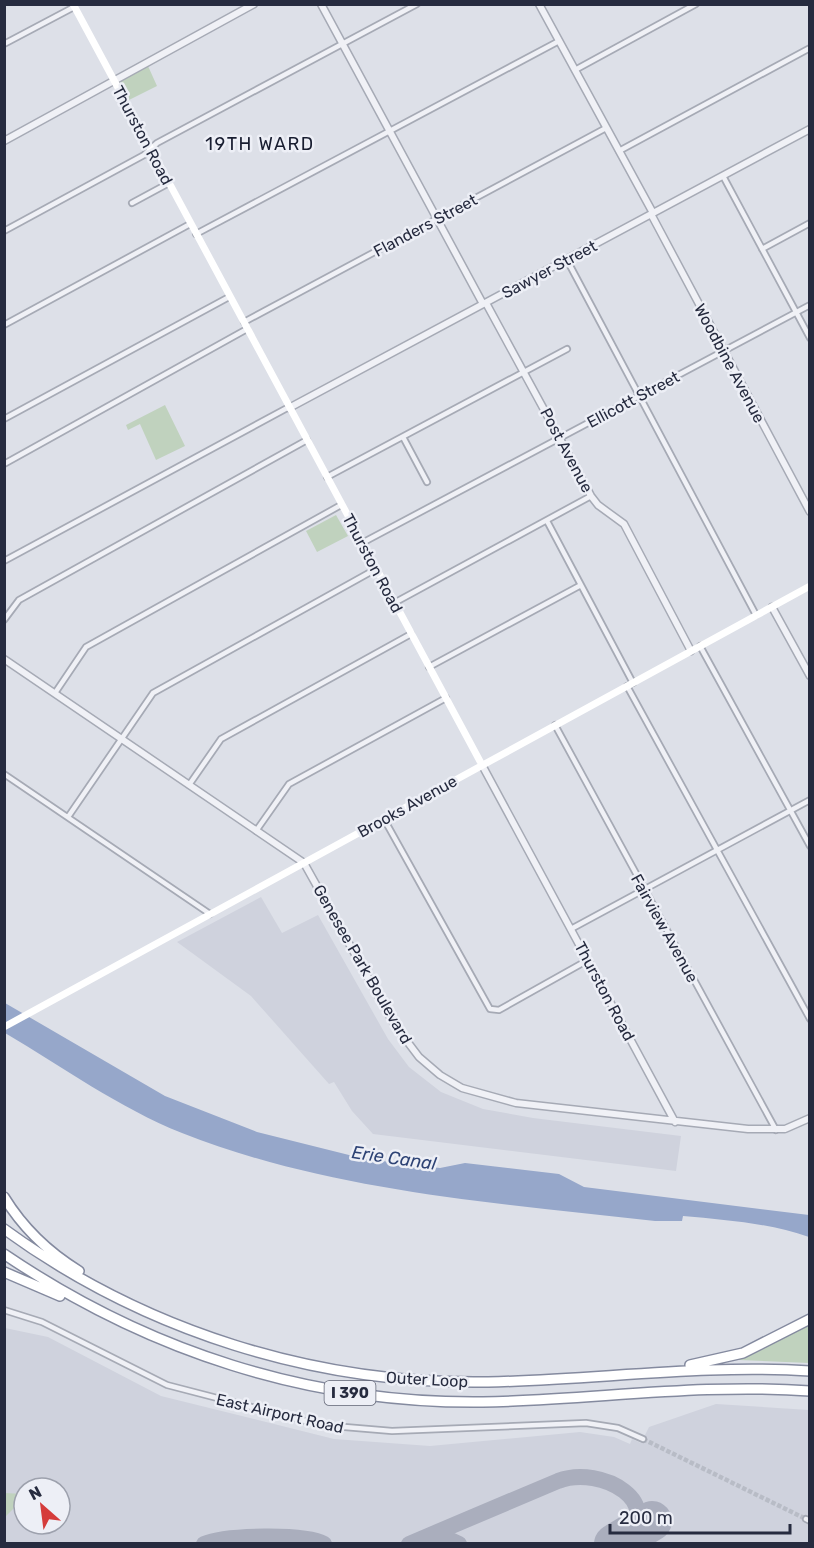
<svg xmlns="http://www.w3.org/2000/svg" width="814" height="1548" font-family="Rubik,sans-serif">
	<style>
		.built { fill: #cfd2dd; fill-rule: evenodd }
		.green { fill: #c0d2be }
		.water { fill: #96a7ca }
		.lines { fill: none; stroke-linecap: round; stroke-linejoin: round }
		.taxiway { stroke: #aaaebd; stroke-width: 16 }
		.runway { stroke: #aaaebd; stroke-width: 40 }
		.minor-tunnel { stroke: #b8bcc6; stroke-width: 4.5; stroke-dasharray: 4.5 2; stroke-linecap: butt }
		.minor-casing { stroke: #a6aab5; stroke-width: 8 }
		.tertiary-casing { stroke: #a6aab5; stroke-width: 9 }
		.motorway-casing { stroke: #848a9f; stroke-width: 12 }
		.minor { stroke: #f0f1f6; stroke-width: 4.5 }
		.tertiary { stroke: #f0f1f6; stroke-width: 6 }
		.secondary { stroke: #fff; stroke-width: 7 }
		.motorway { stroke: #fff; stroke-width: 9 }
		.labels { text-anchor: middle; stroke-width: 5; stroke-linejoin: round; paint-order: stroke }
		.shield { fill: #edeff6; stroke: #626676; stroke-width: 1.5 }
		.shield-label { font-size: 15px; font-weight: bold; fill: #262b3f }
		.street-label { font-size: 16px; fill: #262b3f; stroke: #edeff6 }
		.neighbourhood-label { font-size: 18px; letter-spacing: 1.5px; fill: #181d30; stroke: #edeff6 }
		.water-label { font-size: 18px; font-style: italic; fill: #2e4375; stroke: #edeff6 }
	</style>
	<rect width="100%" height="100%" fill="#dde0e8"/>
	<!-- built -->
	<path class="built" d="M261 897 282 933 318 915 388 1039 409 1067 441 1092 483 1109 533 1118 681 1136 676 1171 373 1134 352 1111 334 1082 329 1084 251 996 177 942Z
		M5 1328 48 1337 161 1396 334 1439 430 1446 580 1432 614 1437 630 1444 632 1439 641 1443 649 1427 716 1404 809 1410V1543L5 1544ZM24 1488H60V1524H24Z"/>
	<!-- green -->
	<path class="green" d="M148 66 157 86 129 100 120 86 121 81Z
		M165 405 185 446 156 460 140 424 128 430 126 425Z
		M336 515 348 536 317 552 306 531Z
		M809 1322V1363L739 1360V1357Z
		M5 1493 24 1494V1508L15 1507 5 1517Z"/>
	<!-- water -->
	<path class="water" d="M5 1003 165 1096 257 1132 365 1159 440 1168 465 1163 559 1174 584 1187 809 1215V1237C769 1223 726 1220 683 1216L682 1221H655C497 1203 332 1192 182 1133 119 1108 63 1067 5 1033Z"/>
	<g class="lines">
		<!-- taxiway -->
		<path class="taxiway" d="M428 1536 444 1537 459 1544
			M204 1544C224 1535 305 1533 324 1544
			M409 1544 558 1481C602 1464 669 1505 621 1540"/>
		<!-- runway -->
		<path class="runway" d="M614 1544 652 1521"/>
		<!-- minor-tunnel -->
		<path class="minor-tunnel" d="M643 1439 806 1519"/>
		<defs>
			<path id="minor" d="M4 44 74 7
				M575 70 696 4
				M619 151 810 48
				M723 176 810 338
				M132 203 169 183
				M4 231 144 155 157 143 417 4
				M196 234 559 41
				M762 249 810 223
				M567 260 756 615
				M244 322 606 128
				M4 325 190 224
				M4 419 229 297
				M403 437 427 482
				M4 464 247 329
				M327 477 567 349
				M547 521 633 683
				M362 543 810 305
				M4 561 289 407
				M394 603 591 496
				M4 620 19 600 307 440
				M700 646 810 846
				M429 667 581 585
				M627 686 810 1019
				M55 693 86 647 341 505
				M555 725 776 1130
				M4 774 210 914
				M189 785 221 739 411 634
				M68 817 153 693 376 569
				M384 819 490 1009 499 1010 588 960
				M256 831 289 784 446 698
				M571 929 810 800
				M4 1310 42 1322 167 1385 321 1425 392 1431 586 1423 618 1428 643 1439
				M806 1519 810 1521"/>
			<path id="tertiary" d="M321 4 483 304
				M539 4 653 213
				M4 141 254 4
				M651 214 810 512
				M486 303 591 496 598 505 624 524 691 651
				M289 408 810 129
				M772 607 810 676
				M4 659 304 863 394 1024 419 1057 440 1075 462 1088 516 1103 748 1129H785L810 1118
				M482 765 675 1122"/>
			<path id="motorway" d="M4 1197C23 1228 48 1252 79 1271
				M4 1229C144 1331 315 1385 488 1382 596 1380 702 1364 810 1371
				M4 1254C147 1351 309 1404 483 1402 592 1400 700 1383 810 1391
				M4 1272 60 1296
				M690 1365 743 1353 810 1319"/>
		</defs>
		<!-- minor casing -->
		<use href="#minor" class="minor-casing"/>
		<!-- tertiary casing -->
		<use href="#tertiary" class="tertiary-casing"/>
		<!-- motorway casing -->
		<use href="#motorway" class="motorway-casing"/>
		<!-- minor -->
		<use href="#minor" class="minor"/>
		<!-- tertiary -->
		<use href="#tertiary" class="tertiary"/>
		<!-- secondary -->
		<path class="secondary" d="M73 4 482 765
			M4 1027 810 586"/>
		<!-- motorway -->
		<use href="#motorway" class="motorway"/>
	</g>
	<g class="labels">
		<!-- shield labels -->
		<rect class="shield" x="324.5" y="1381" width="51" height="24" rx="4.5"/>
		<g class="shield-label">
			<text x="350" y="1398">I 390</text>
		</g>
		<!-- street labels -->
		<g class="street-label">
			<text transform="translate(143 135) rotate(62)" y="6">Thurston Road</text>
			<text transform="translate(425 225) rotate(-28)" y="6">Flanders Street</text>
			<text transform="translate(549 269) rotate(-28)" y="6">Sawyer Street</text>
			<text transform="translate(730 363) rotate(62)" y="6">Woodbine Avenue</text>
			<text transform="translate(633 399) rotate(-28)" y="6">Ellicott Street</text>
			<text transform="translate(567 450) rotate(62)" y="6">Post Avenue</text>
			<text transform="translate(373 563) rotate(62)" y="6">Thurston Road</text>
			<text transform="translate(407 806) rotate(-29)" y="6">Brooks Avenue</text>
			<text transform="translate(665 928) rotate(61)" y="6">Fairview Avenue</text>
			<text transform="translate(363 964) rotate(60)" y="6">Genesee Park Boulevard</text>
			<text transform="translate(605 991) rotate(62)" y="6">Thurston Road</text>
			<text transform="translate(427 1379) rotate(3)" y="6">Outer Loop</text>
			<text transform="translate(280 1413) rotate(13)" y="6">East Airport Road</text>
		</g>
		<!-- neighbourhood labels -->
		<g class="neighbourhood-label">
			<text x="260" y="150">19TH WARD</text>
		</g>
		<!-- water labels -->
		<g class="water-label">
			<text transform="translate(394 1158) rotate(8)" y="6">Erie Canal</text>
		</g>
	</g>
	<!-- border -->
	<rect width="814" height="1548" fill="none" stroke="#262b3f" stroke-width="12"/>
	<!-- north arrow -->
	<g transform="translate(42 1506) rotate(332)"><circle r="28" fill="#edeff6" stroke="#9da1ad" stroke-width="1.5"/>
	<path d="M0-4.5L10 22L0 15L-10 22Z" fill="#d53c3b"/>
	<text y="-9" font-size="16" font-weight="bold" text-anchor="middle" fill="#262b3f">N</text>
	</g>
	<!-- scale -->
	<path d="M610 1524v9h180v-9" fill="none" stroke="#262b3f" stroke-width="3"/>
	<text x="619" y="1524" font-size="18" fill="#262b3f" stroke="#edeff6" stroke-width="4.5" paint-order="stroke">200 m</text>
</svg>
